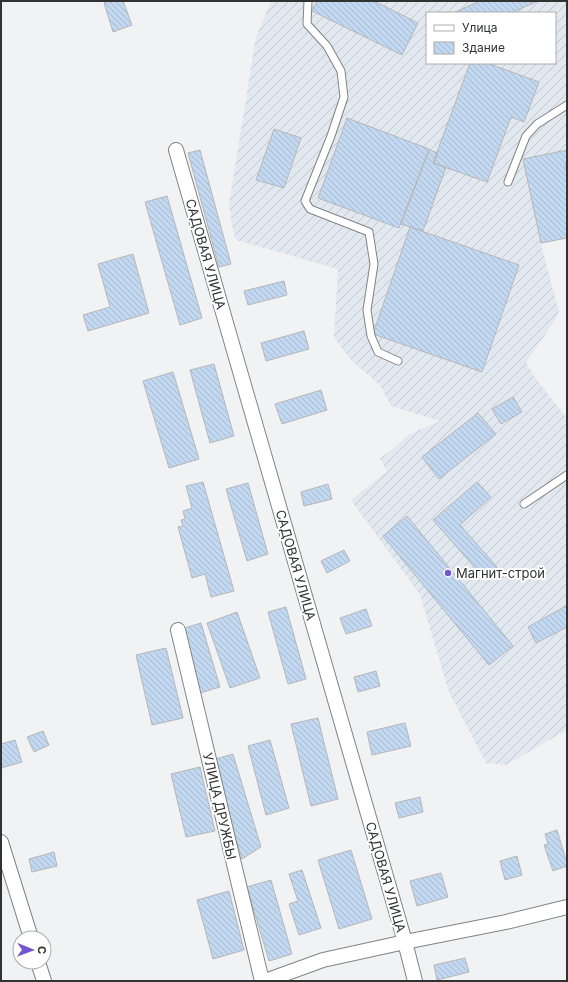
<svg xmlns="http://www.w3.org/2000/svg" width="568" height="982" font-family="Inter,sans-serif">
	<style>
		.industrial { fill: url(#industrial-furrows); fill-rule: evenodd }
		.building { fill: url(#building-back-hatch); stroke: #b6b7b8 }
		.lines { fill: none; stroke-linecap: round; stroke-linejoin: round }
		.lane-casing { stroke: #828383; stroke-width: 9 }
		.street-casing { stroke: #828383; stroke-width: 16 }
		.lane { stroke: #fff; stroke-width: 7 }
		.street { stroke: #fff; stroke-width: 14 }
		.poi-dot { fill: #7455cf; stroke: #fff; stroke-width: 1.5 }
		.labels { text-anchor: middle; stroke-width: 4; stroke-linejoin: round; paint-order: stroke }
		.street-label { font-size: 13px; fill: #313232; stroke: #fff }
		.poi-label { font-size: 13px; fill: #313232; stroke: #fff; text-anchor: start }
	</style>
	<defs>
		<pattern id="industrial-furrows" width="10" height="10" patternUnits="userSpaceOnUse"><rect width="10" height="10" fill="#e2e8ef"/><path d="M-1 1l2-2M0 10L10 0M9 11l2-2" fill="none" stroke="#c2c7cd"/></pattern>
		<pattern id="building-back-hatch" width="6" height="6" patternUnits="userSpaceOnUse"><rect width="6" height="6" fill="#c2d7f0"/><path d="M-1 5l2 2M0 0l6 6M5-1l2 2" fill="none" stroke="#a7b9ce"/></pattern>
	</defs>
	<rect width="100%" height="100%" fill="#f1f2f3"/>
	<!-- industrial -->
	<path class="industrial" d="M271 1H567V238L541 244 559 312 556 319 526 362 536 379 567 418V534L565 536 567 539V730L506 765 486 763 449 692 420 595 351 500 387 471 380 459 410 434 440 421 391 406 380 385 352 361 334 338 338 269 236 240 233 231 229 204 256 37ZM427 13H555V63H427Z"/>
	<!-- building -->
	<path class="building" d="M108 1H123L132 25 113 32 104 3Z
		M317 1H374L418 23 402 55 312 11Z
		M480 1H538L511 13H453Z
		M470 63H487L539 82 524 122 511 117 487 182 433 163Z
		M347 118 429 149 399 228 318 198Z
		M274 129 301 138 284 188 256 180Z
		M200 150 231 264 219 267 188 153Z
		M429 150 438 153 434 163 446 167 423 231 401 224Z
		M567 150V164H565L567 176V238L541 243 523 159Z
		M167 196 202 318 180 325 145 202Z
		M410 227 519 265 482 372 373 334Z
		M133 254 149 313 88 331 83 315 110 307 98 264Z
		M284 281 287 295 248 305 244 291Z
		M304 331 309 349 266 361 261 343Z
		M214 364 234 436 210 443 190 370Z
		M173 372 199 459 169 468 143 381Z
		M321 390 327 410 282 424 275 404Z
		M513 397 522 412 501 424 492 409Z
		M478 413 496 434 439 479 422 457Z
		M203 482 234 591 211 597 205 574 192 578 178 527 183 526 181 520 185 519 183 511 192 508 186 486Z
		M477 482 491 497 460 525 497 567 484 578 433 520Z
		M248 483 268 554 247 561 226 489Z
		M328 484 332 499 304 506 301 492Z
		M407 516 513 646 489 665 383 536Z
		M344 550 350 561 327 573 321 561Z
		M566 606 567 609V627L536 643 528 627Z
		M286 607 306 679 288 684 268 612Z
		M366 609 372 626 346 634 340 618Z
		M237 612 260 678 230 688 207 623Z
		M201 623 220 687 200 693 181 629Z
		M166 648 183 718 152 725 136 655Z
		M376 671 380 686 358 692 354 677Z
		M318 718 338 799 311 806 291 724Z
		M405 723 411 746 372 755 367 732Z
		M43 731 49 745 34 752 27 737Z
		M15 740 22 762 1 768V744Z
		M270 740 289 808 266 815 248 746Z
		M233 754 261 847 242 859 212 760Z
		M200 767 215 831 186 837 171 774Z
		M420 797 423 812 399 818 395 803Z
		M557 830 567 863V866L553 871 544 845 548 844 545 834Z
		M351 850 372 919 339 929 318 860Z
		M54 852 57 866 32 872 29 859Z
		M517 856 522 875 505 880 500 861Z
		M302 870 321 928 299 935 289 904 298 901 289 874Z
		M441 873 448 897 417 906 410 881Z
		M271 880 292 954 269 961 247 887Z
		M229 891 244 950 213 959 197 900Z
		M465 958 469 972 437 980 434 965Z"/>
	<g class="lines">
		<defs>
			<path id="lane" d="M308 1 307 24 327 46 341 71 344 97 331 136 305 201 310 209 369 232 374 264 367 310 371 336 378 352 398 361
				M508 182 526 136 537 124 567 105
				M524 504 567 475"/>
			<path id="street" d="M176 150 405 942 415 981
				M178 630 262 981
				M1 842 31 938
				M38 962 44 981
				M265 981 323 960 405 942 506 922 567 907"/>
		</defs>
		<!-- lane casing -->
		<use href="#lane" class="lane-casing"/>
		<!-- street casing -->
		<use href="#street" class="street-casing"/>
		<!-- lane -->
		<use href="#lane" class="lane"/>
		<!-- street -->
		<use href="#street" class="street"/>
	</g>
	<!-- markers -->
	<circle class="poi-dot" cx="448" cy="573" r="4"/>
	<g class="labels">
		<!-- street labels -->
		<g class="street-label">
			<text transform="translate(206 254) rotate(74)" y="5">САДОВАЯ УЛИЦА</text>
			<text transform="translate(296 565) rotate(74)" y="5">САДОВАЯ УЛИЦА</text>
			<text transform="translate(220 806) rotate(77)" y="5">УЛИЦА ДРУЖБЫ</text>
			<text transform="translate(386 877) rotate(74)" y="5">САДОВАЯ УЛИЦА</text>
		</g>
		<!-- poi labels -->
		<g class="poi-label">
			<text x="456" y="578">Магнит-строй</text>
		</g>
	</g>
	<!-- border -->
	<rect width="568" height="982" fill="none" stroke="#313232" stroke-width="4"/>
	<!-- legend -->
	<rect x="426" y="12" width="130" height="52" fill="#ffffff" stroke="#adadad"/>
	<rect x="434" y="25" width="20" height="6" fill="#ffffff" stroke="#adadad"/>
	<text x="462" y="32" font-size="12" fill="#313232">Улица</text>
	<rect x="434" y="42" width="20" height="12" fill="url(#building-back-hatch)" stroke="#adadad"/>
	<text x="462" y="52" font-size="12" fill="#313232">Здание</text>
	<!-- north arrow -->
	<g transform="translate(32 950) rotate(91)"><circle r="19" fill="#ffffff" stroke="#adadad"/>
	<path d="M0-3L7 15L0 10L-7 15Z" fill="#7455cf"/>
	<text y="-6" font-size="11" font-weight="bold" text-anchor="middle" fill="#313232">С</text>
	</g>
</svg>
